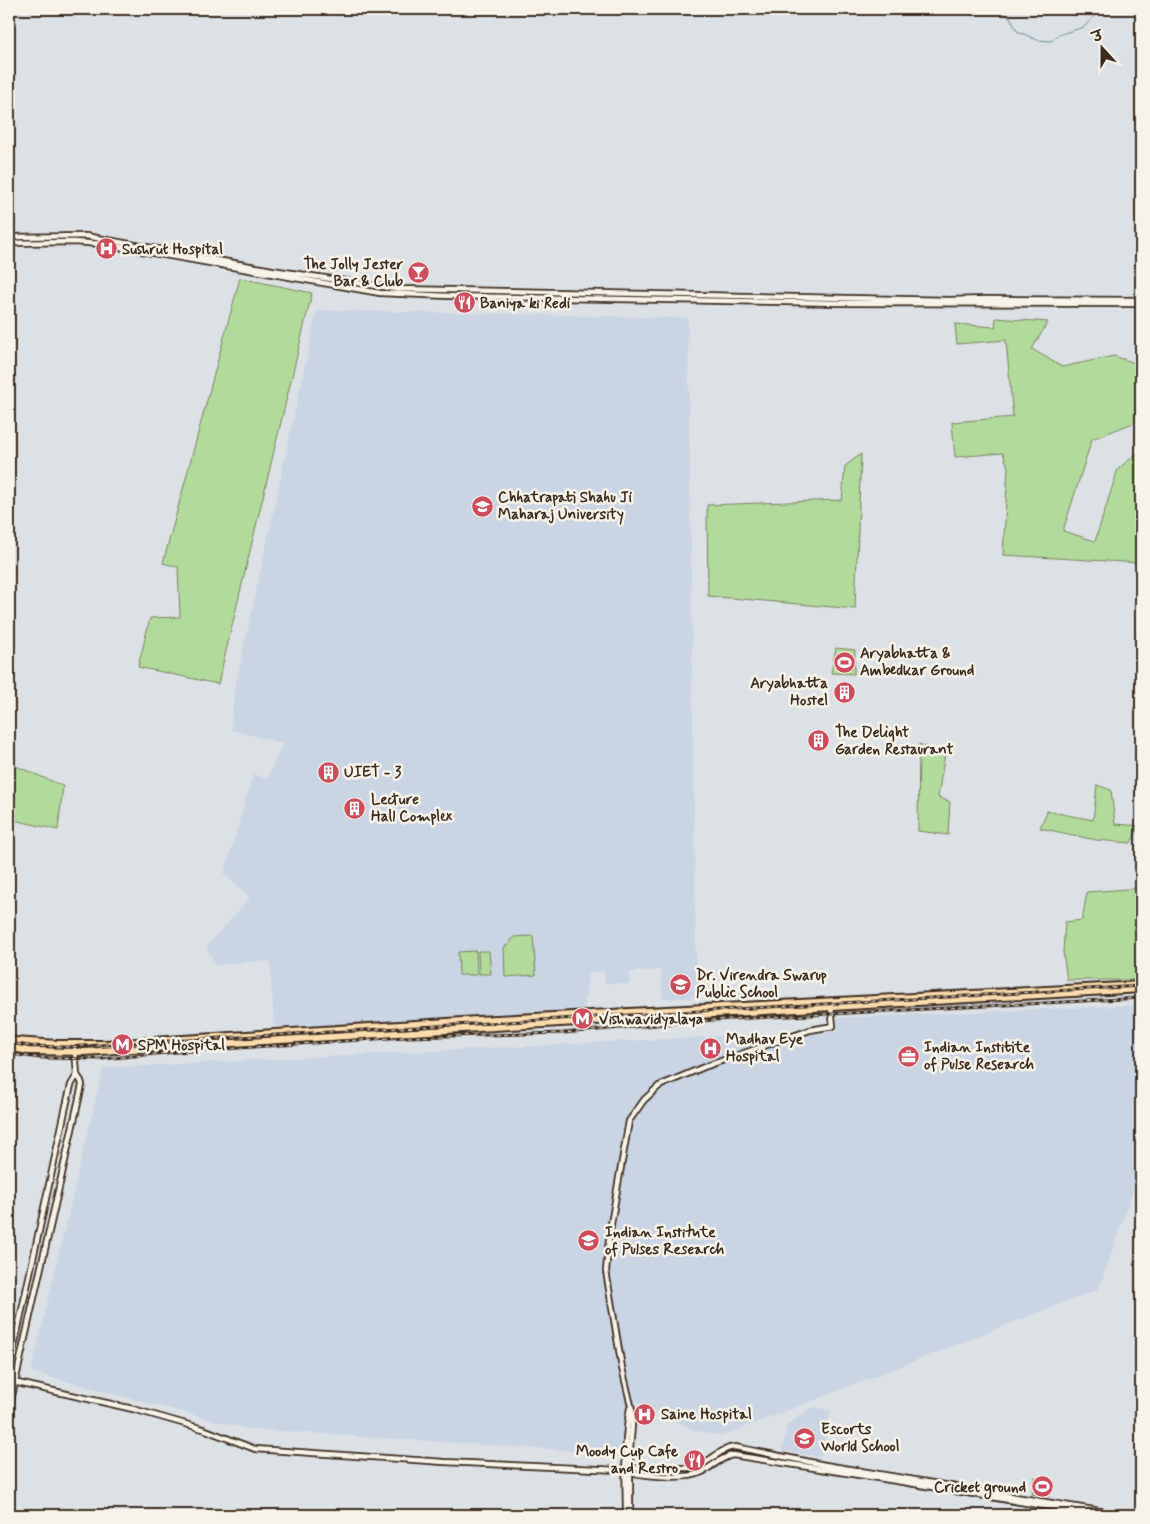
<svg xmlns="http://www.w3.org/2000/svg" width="1150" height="1524" font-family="Mynerve,'Playpen Sans Deva',sans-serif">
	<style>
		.built { fill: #c9d4e5 }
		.green { fill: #b1db99; stroke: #76825c }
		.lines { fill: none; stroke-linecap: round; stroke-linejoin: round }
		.stream { stroke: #668b94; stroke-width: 1 }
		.tertiary-casing { stroke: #3b2a1e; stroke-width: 8 }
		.trunk-casing { stroke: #3b2a1e; stroke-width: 10 }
		.tertiary { stroke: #f7f3e8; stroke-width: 4.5 }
		.trunk { stroke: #fddcac; stroke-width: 6 }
		.rail-casing { stroke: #3b2a1e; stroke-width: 3 }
		.rail { stroke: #f7f3e8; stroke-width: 1; stroke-dasharray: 4; stroke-linecap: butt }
		.labels { text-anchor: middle; stroke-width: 5; stroke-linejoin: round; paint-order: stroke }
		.poi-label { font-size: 15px; font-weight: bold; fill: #3b2a1e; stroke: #f7f3e8; text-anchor: start }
	</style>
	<rect width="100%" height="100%" fill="#dce1e6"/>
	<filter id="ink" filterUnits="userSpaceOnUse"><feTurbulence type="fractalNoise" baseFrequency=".02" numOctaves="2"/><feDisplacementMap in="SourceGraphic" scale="10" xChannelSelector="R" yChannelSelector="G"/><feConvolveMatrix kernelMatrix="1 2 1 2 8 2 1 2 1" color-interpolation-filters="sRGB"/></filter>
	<g filter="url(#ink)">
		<!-- built -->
		<path class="built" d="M317 310 688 318 696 968H699V998H662L661 970 630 972 629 984 605 983 604 972 588 973 584 1013 274 1027 270 960 216 965 206 947 250 898 224 874 253 774 267 779 283 743 231 730 234 693Z
			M1141 1005V1140L1132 1193 1099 1289 722 1436 693 1430 636 1402 626 1409 620 1454 247 1429 31 1372 103 1068 822 1031 838 1032 837 1018Z
			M813 1407 831 1410 821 1457 782 1451 787 1425Z"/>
		<!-- green -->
		<path class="green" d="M240 278 312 293 218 684 138 667 150 618 180 617 178 567 163 563Z
			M996 318 1048 322 1032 349 1062 367 1114 356 1141 365V420L1092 439 1063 531 1095 541 1118 469 1141 450V563L1003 555 1008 467 1003 453 955 457 952 422 1013 417 1006 340 957 344 955 324 995 327Z
			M861 454 855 609 708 596 707 505 842 500 845 466Z
			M836 648 855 650 854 674 831 673Z
			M919 744 945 753 938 797 950 802 948 835 918 831Z
			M9 763 63 786 58 830 9 819Z
			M1097 785 1111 790 1115 824 1141 826V832L1137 831 1131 843 1096 840 1040 828 1047 811 1093 820Z
			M1141 888V980H1067L1063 952 1065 922 1082 920 1087 892Z
			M533 936 536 975 505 977 504 947 508 945 514 937Z
			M476 951 477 975H459L458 952Z
			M478 951H489L491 974H479Z
			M1034 1477 1051 1480 1049 1496 1032 1494Z"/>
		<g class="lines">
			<!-- stream -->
			<path class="stream" d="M994 9 1010 17 1017 31 1037 40 1051 41 1058 35 1084 27 1100 9
				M782 1465 1047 1510
				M705 1475 733 1457"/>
			<defs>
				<path id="tertiary" d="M9 237 86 236 272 270 397 289 950 300 987 299 1141 300
					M9 243 73 242 102 244 380 293 449 296 842 303 1141 304
					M9 1370 66 1106 71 1085 77 1075
					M9 1381 133 1409 203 1429 255 1449 444 1462 620 1470C638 1475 686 1481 702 1472 713 1466 721 1457 733 1455L903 1482 1097 1515
					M9 1409 82 1085 81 1081 77 1075 75 1050
					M629 1468H693C708 1465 719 1448 735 1447L825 1465 1124 1515
					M626 1515C626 1480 623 1443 630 1408
					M630 1515V1449L633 1414 622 1368 606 1271 610 1230 629 1121 644 1100 659 1086 704 1067 810 1030 833 1026 831 1006"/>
				<path id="trunk" d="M9 1039 15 1041 57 1044H105L478 1020 1141 985
					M9 1047 28 1051 84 1052C436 1031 789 1008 1141 989"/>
			</defs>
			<!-- tertiary casing -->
			<use href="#tertiary" class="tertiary-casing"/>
			<!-- trunk casing -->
			<use href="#trunk" class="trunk-casing"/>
			<!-- tertiary -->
			<use href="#tertiary" class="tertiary"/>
			<!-- trunk -->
			<use href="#trunk" class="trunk"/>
			<defs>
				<path id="rail" d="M9 1043 30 1046 65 1047 1141 986
					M9 1054 41 1058 102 1059 177 1052 406 1037 563 1033 713 1020 1141 998"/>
			</defs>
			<!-- rail casing -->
			<use href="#rail" class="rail-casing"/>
			<!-- rail -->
			<use href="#rail" class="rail"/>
		</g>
	</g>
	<!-- icons -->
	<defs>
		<symbol id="hospital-disc" viewBox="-11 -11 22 22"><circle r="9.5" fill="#d1495b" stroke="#f7f3e8"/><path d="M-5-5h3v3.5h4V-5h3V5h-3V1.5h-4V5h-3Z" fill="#fff"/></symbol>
		<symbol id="bar-disc" viewBox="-11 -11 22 22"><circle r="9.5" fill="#d1495b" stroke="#f7f3e8"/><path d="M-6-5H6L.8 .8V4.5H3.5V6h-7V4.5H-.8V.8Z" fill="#fff"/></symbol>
		<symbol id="restaurant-disc" viewBox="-11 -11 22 22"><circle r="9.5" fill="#d1495b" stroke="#f7f3e8"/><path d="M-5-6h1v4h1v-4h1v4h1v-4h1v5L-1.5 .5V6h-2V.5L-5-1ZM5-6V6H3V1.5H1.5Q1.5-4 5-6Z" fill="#fff"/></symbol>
		<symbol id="university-disc" viewBox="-11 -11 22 22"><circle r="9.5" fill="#d1495b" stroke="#f7f3e8"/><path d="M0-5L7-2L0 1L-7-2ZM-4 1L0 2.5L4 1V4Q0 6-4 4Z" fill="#fff"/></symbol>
		<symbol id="stadium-disc" viewBox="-11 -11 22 22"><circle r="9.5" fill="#d1495b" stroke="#f7f3e8"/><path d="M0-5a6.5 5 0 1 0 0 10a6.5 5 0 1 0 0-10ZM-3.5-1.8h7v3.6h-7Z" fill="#fff"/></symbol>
		<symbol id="building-disc" viewBox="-11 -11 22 22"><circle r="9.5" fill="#d1495b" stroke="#f7f3e8"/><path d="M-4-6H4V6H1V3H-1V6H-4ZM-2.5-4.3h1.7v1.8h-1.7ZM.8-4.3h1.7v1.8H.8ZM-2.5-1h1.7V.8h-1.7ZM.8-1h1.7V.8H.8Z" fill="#fff"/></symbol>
		<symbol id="school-disc" viewBox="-11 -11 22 22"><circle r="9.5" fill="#d1495b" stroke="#f7f3e8"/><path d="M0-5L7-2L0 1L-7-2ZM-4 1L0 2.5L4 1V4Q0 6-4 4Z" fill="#fff"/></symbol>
		<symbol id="metro-disc" viewBox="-11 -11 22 22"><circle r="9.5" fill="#d1495b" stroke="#f7f3e8"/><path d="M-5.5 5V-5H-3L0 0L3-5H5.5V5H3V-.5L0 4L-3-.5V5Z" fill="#fff"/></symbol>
		<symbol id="office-disc" viewBox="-11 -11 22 22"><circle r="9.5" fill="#d1495b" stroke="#f7f3e8"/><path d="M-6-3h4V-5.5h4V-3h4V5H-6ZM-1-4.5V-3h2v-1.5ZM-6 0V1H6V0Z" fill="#fff"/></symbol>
	</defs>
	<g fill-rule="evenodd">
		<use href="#hospital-disc" x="94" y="236" width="25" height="25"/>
		<use href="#bar-disc" x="406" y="260" width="25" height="25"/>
		<use href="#restaurant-disc" x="452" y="290" width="25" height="25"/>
		<use href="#university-disc" x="470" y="494" width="25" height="25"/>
		<use href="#stadium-disc" x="832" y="650" width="25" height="25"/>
		<use href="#building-disc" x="832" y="680" width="25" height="25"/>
		<use href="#building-disc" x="806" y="728" width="25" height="25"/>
		<use href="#building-disc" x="316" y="760" width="25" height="25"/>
		<use href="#building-disc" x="342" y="796" width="25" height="25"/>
		<use href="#school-disc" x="668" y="972" width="25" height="25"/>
		<use href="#metro-disc" x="570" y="1006" width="25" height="25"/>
		<use href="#metro-disc" x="110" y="1032" width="25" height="25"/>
		<use href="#hospital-disc" x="698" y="1036" width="25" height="25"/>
		<use href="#office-disc" x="896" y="1044" width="25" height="25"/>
		<use href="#university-disc" x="576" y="1228" width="25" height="25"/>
		<use href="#hospital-disc" x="632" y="1402" width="25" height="25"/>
		<use href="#school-disc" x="792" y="1426" width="25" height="25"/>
		<use href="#restaurant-disc" x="682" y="1448" width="25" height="25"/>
		<use href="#stadium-disc" x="1030" y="1474" width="25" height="25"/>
	</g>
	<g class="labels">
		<!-- poi labels -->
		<g class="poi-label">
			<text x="122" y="254">Sushrut Hospital</text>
			<text x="403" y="269" text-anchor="end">The Jolly Jester<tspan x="403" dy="17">Bar &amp; Club</tspan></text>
			<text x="480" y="308">Baniya ki Redi</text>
			<text x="498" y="502">Chhatrapati Shahu Ji<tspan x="498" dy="17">Maharaj University</tspan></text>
			<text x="860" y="658">Aryabhatta &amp;<tspan x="860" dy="17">Ambedkar Ground</tspan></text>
			<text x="828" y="688" text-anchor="end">Aryabhatta<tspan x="828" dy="17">Hostel</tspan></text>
			<text x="835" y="737">The Delight<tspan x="835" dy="17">Garden Restaurant</tspan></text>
			<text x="344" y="777">UIET - 3</text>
			<text x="371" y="804">Lecture<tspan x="371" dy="17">Hall Complex</tspan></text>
			<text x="696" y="980">Dr. Virendra Swarup<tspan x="696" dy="17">Public School</tspan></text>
			<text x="599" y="1024">Vishwavidyalaya</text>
			<text x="726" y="1044">Madhav Eye<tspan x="726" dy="17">Hospital</tspan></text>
			<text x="138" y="1050">SPM Hospital</text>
			<text x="924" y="1052">Indian Institite<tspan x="924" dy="17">of Pulse Research</tspan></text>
			<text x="605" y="1237">Indian Institute<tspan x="605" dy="17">of Pulses Research</tspan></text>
			<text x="661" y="1419">Saine Hospital</text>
			<text x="821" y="1434">Escorts<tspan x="821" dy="17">World School</tspan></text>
			<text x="678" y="1456" text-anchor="end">Moody Cup Cafe<tspan x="678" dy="17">and Restro</tspan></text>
			<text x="1026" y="1492" text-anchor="end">Cricket ground</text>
		</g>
	</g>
	<!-- margin -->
	<rect width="1150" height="1524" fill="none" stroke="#f7f3e8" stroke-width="30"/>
	<rect x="15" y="15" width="1120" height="1494" fill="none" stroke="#3b2a1e" stroke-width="2" filter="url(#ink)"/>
	<!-- north arrow -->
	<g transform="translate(1102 48) rotate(339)" stroke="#f7f3e8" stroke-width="4" paint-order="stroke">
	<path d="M0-4L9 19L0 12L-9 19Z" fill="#3b2a1e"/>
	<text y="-8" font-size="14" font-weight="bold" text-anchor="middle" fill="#3b2a1e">उ</text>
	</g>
</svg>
